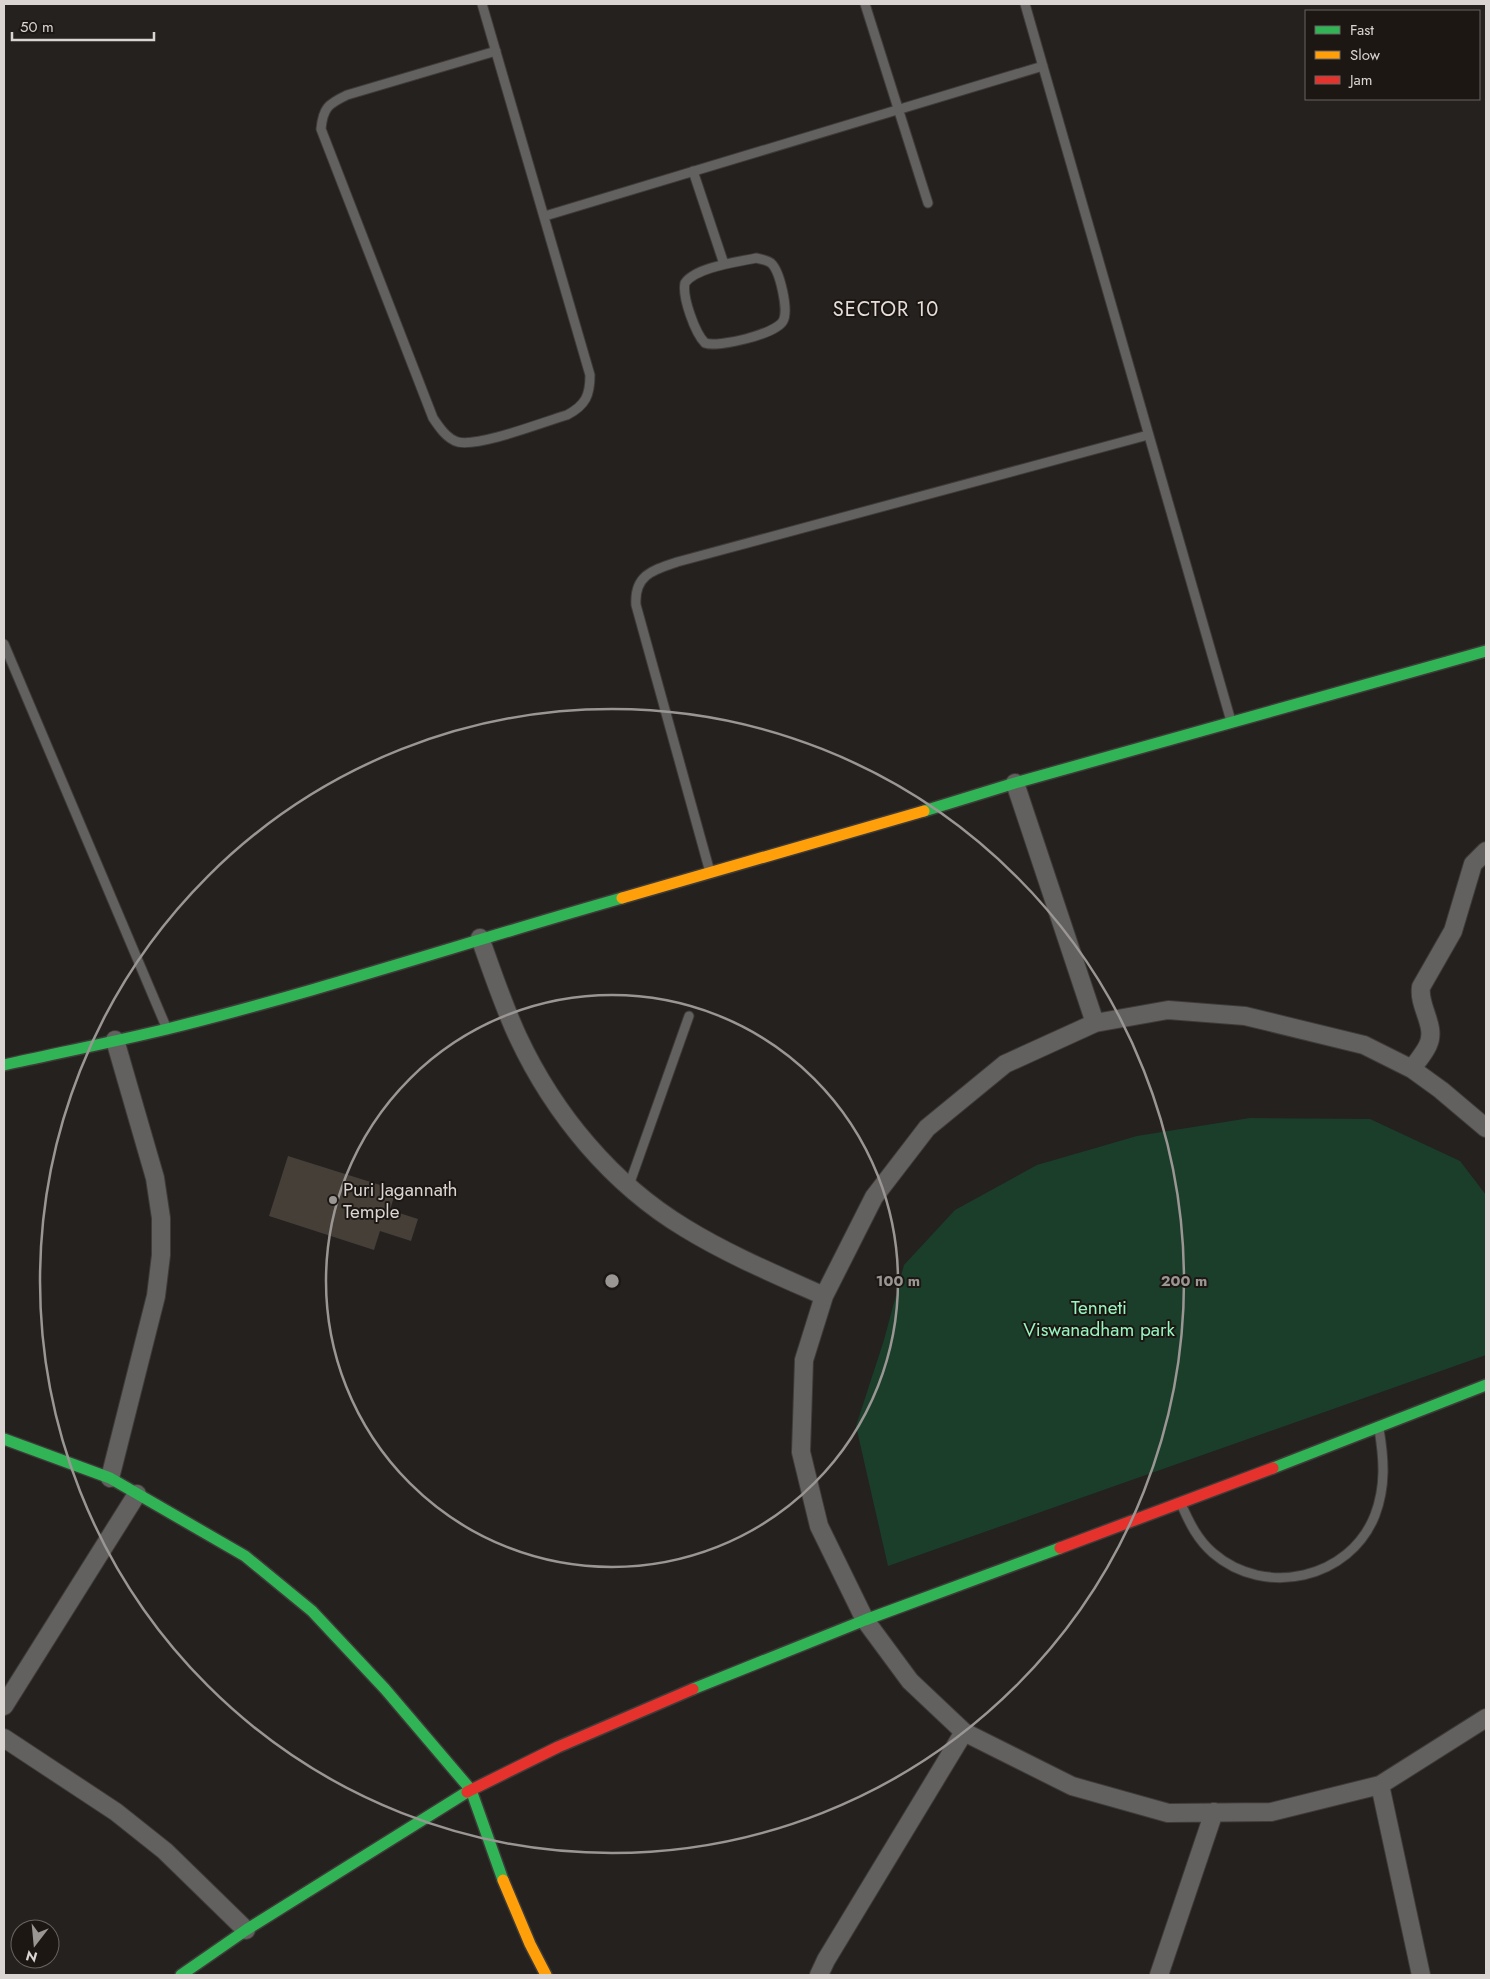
<svg xmlns="http://www.w3.org/2000/svg" width="1490" height="1979" font-family="Jost,sans-serif">
	<style>
		.green { fill: #1b3e2b }
		.building { fill: #463f37 }
		.lines { fill: none; stroke-linecap: round; stroke-linejoin: round }
		.lane-casing { stroke: #3e3b39; stroke-width: 11 }
		.street-casing { stroke: #3e3b39; stroke-width: 20 }
		.fast-casing { stroke: #3e3b39; stroke-width: 14 }
		.slow-casing { stroke: #3e3b39; stroke-width: 14 }
		.jam-casing { stroke: #3e3b39; stroke-width: 14 }
		.lane { stroke: #636160; stroke-width: 9 }
		.street { stroke: #636160; stroke-width: 18 }
		.fast { stroke: #30b455; stroke-width: 11 }
		.slow { stroke: #ff9f0a; stroke-width: 11 }
		.jam { stroke: #e5322d; stroke-width: 11 }
		.ring { fill: none; stroke: #9a9694; stroke-width: 2.5 }
		.poi-dot { fill: #9a9694; stroke: #1d1714; stroke-width: 2 }
		.labels { text-anchor: middle; stroke-width: 4; stroke-linejoin: round; paint-order: stroke }
		.poi-label { font-size: 19px; fill: #dad5d3; stroke: #1d1714; text-anchor: start }
		.park-label { font-size: 19px; fill: #96f6bf; stroke: #1d1714 }
		.neighbourhood-label { font-size: 20px; letter-spacing: 1px; fill: #e6ded9; stroke: #1d1714 }
		.centre { fill: #9a9694; stroke: #1d1714; stroke-width: 2.5 }
		.ring-label { font-size: 15px; text-anchor: middle; font-weight: bold; fill: #9a9694; stroke: #1d1714; stroke-width: 4; stroke-linejoin: round; paint-order: stroke }
	</style>
	<rect width="100%" height="100%" fill="#24211f"/>
	<!-- green -->
	<path class="green" d="M1250 1118 1370 1119 1460 1161 1486 1195V1355L888 1566 856 1426 884 1340 904 1265 955 1210 1037 1165 1137 1136Z"/>
	<!-- building -->
	<path class="building" d="M288 1156 396 1190 390 1210 418 1219 411 1241 380 1231 374 1250 269 1216Z"/>
	<g class="lines">
		<defs>
			<path id="lane" d="M482 4 590 375C590 395 586 405 567 415 543 422 480 447 458 442 447 439 439 427 433 418L321 129C323 108 328 104 347 95L496 51
				M865 4 928 203
				M1025 4 1231 721
				M693 171 724 264
				M545 216 1043 66
				M756 258C761 259 767 260 771 263 780 271 789 311 783 321 776 334 718 348 705 343 695 333 682 297 685 283 696 267 738 262 756 258Z
				M4 644 167 1029
				M710 872 636 605C634 575 653 570 677 562L1148 435
				M628 1188 689 1016
				M1182 1506C1190 1524 1198 1540 1213 1553 1265 1598 1350 1579 1375 1515 1386 1486 1384 1459 1379 1429"/>
			<path id="street" d="M1015 783 1095 1023
				M480 938C492 971 503 1005 518 1037 554 1114 612 1184 685 1228 729 1255 777 1275 824 1296
				M1412 1069C1417 1061 1424 1054 1428 1045 1437 1026 1418 1007 1421 987L1453 931 1473 864 1486 851
				M1486 1128 1441 1090 1412 1069 1364 1045 1245 1016 1168 1010 1095 1023 1005 1064 927 1128 874 1197 824 1296 804 1360 801 1452 819 1526 865 1620 910 1681 964 1732 1072 1786 1168 1813 1271 1812 1380 1785 1486 1718
				M110 1478 156 1296 161 1255V1218L155 1178 115 1040
				M4 1706 137 1494
				M4 1738 116 1812 165 1851 246 1930
				M1380 1785 1421 1975
				M819 1975 826 1960 964 1732
				M1159 1975 1214 1812"/>
			<path id="fast" d="M924 811 1015 783 1486 651
				M4 1065C58 1053 113 1042 167 1029 320 991 470 941 622 898
				M4 1439 110 1478 245 1556 312 1611 385 1689 471 1790 503 1880
				M1273 1468 1486 1385
				M693 1689 865 1620 1060 1548
				M181 1975 246 1930 467 1792"/>
			<path id="slow" d="M622 898 924 811
				M503 1880 530 1944 546 1975"/>
			<path id="jam" d="M1060 1548 1273 1468
				M467 1792 558 1747 693 1689"/>
		</defs>
		<!-- lane casing -->
		<use href="#lane" class="lane-casing"/>
		<!-- street casing -->
		<use href="#street" class="street-casing"/>
		<!-- fast casing -->
		<use href="#fast" class="fast-casing"/>
		<!-- slow casing -->
		<use href="#slow" class="slow-casing"/>
		<!-- jam casing -->
		<use href="#jam" class="jam-casing"/>
		<!-- lane -->
		<use href="#lane" class="lane"/>
		<!-- street -->
		<use href="#street" class="street"/>
		<!-- fast -->
		<use href="#fast" class="fast"/>
		<!-- slow -->
		<use href="#slow" class="slow"/>
		<!-- jam -->
		<use href="#jam" class="jam"/>
	</g>
	<!-- distance rings -->
	<g class="ring">
		<circle cx="612" cy="1281" r="286"/>
		<circle cx="612" cy="1281" r="572"/>
	</g>
	<!-- markers -->
	<circle class="poi-dot" cx="333" cy="1200" r="5"/>
	<g class="labels">
		<!-- poi labels -->
		<g class="poi-label">
			<text x="343" y="1196">Puri Jagannath<tspan x="343" dy="22">Temple</tspan></text>
		</g>
		<!-- park labels -->
		<g class="park-label">
			<text x="1099" y="1314">Tenneti<tspan x="1099" dy="22">Viswanadham park</tspan></text>
		</g>
		<!-- neighbourhood labels -->
		<g class="neighbourhood-label">
			<text x="886" y="316">SECTOR 10</text>
		</g>
	</g>
	<circle cx="612" cy="1281" r="8" class="centre"/>
	<g class="ring-label">
		<text x="898" y="1286">100 m</text>
		<text x="1184" y="1286">200 m</text>
	</g>
	<!-- border -->
	<rect width="1490" height="1979" fill="none" stroke="#dad5d3" stroke-width="10"/>
	<!-- legend -->
	<rect x="1305" y="10" width="175" height="90" fill="#1d1714" stroke="#696360"/>
	<rect x="1315" y="26" width="25" height="8" fill="#30b455" stroke="#696360"/>
	<text x="1350" y="35" font-size="15" fill="#dad5d3">Fast</text>
	<rect x="1315" y="51" width="25" height="8" fill="#ff9f0a" stroke="#696360"/>
	<text x="1350" y="60" font-size="15" fill="#dad5d3">Slow</text>
	<rect x="1315" y="76" width="25" height="8" fill="#e5322d" stroke="#696360"/>
	<text x="1350" y="85" font-size="15" fill="#dad5d3">Jam</text>
	<!-- north arrow -->
	<g transform="translate(35 1944) rotate(196)"><circle r="24" fill="#1d1714" stroke="#696360"/>
	<path d="M0-4L9 19L0 12L-9 19Z" fill="#9a9694"/>
	<text y="-8" font-size="14" font-weight="bold" text-anchor="middle" fill="#dad5d3">N</text>
	</g>
	<!-- scale -->
	<path d="M12 32v8h142v-8" fill="none" stroke="#dad5d3" stroke-width="2.5"/>
	<text x="20" y="32" font-size="15" fill="#dad5d3" stroke="#1d1714" stroke-width="4" paint-order="stroke">50 m</text>
</svg>
